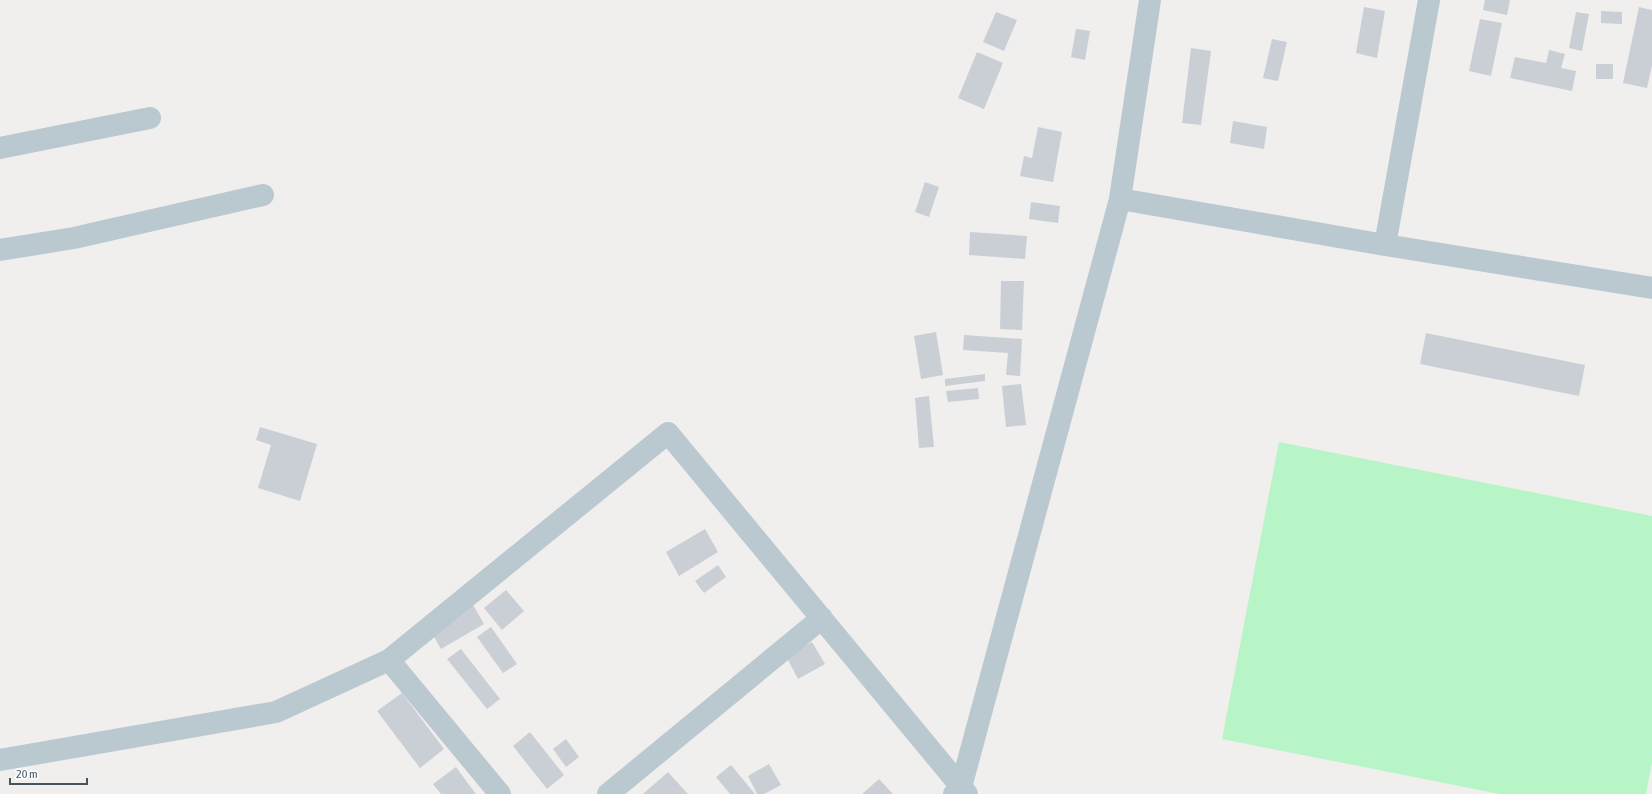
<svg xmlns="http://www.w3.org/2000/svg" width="1652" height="794" font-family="'Asap Condensed',sans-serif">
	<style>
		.grass { fill: #b7f4c6 }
		.building { fill: #c9cfd4 }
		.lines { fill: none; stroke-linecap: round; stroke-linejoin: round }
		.minor { stroke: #bac8cf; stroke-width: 22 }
	</style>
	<rect width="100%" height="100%" fill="#f1eeee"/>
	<!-- grass -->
	<path class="grass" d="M1279 442 1652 516V762L1646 794H1500L1222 739Z"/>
	<!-- building -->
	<path class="building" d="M1485 0H1510L1507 15 1483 10Z
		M1364 7 1385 11 1377 58 1356 53Z
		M1639 7 1652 10V65L1647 88 1623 83Z
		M1601 11 1622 12V24L1601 23Z
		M996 12 1017 20 1004 51 983 42Z
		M1576 12 1589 14 1582 51 1569 48Z
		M1480 19 1502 23 1491 76 1469 71Z
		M1076 29 1090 31 1085 60 1071 57Z
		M1272 39 1287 42 1278 81 1263 78Z
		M1191 48 1211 51 1201 125 1182 123Z
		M1549 50 1565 54 1561 68 1576 71 1572 91 1510 78 1515 57 1546 63Z
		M977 52 1003 63 984 109 958 98Z
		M1596 64H1613V79H1596Z
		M1233 121 1267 127 1264 149 1230 143Z
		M1038 127 1062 132 1053 182 1020 176 1024 156 1032 158Z
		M925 182 939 187 929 217 915 212Z
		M1031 202 1060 206 1058 223 1029 219Z
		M970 232 1027 236 1025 259 969 255Z
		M1001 281H1024L1022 330 1000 329Z
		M936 332 943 375 921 379 914 336Z
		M1426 333 1585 365 1579 396 1420 364Z
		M964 335 1022 339 1020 376 1006 375 1008 353 963 350Z
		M985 374V381L945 386V379Z
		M1021 384 1026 425 1006 427 1002 386Z
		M978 388 979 399 948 402 946 391Z
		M929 396 934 447 919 448 915 398Z
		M260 427 317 444 300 501 258 488 271 445 256 440Z
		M705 529 718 552 679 576 666 552Z
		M718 565 726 577 704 593 695 581Z
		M506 590 524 611 502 630 484 608Z
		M473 605 484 624 441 649 430 630Z
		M491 627 517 664 503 673 477 637Z
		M812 642 825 664 798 679 786 656Z
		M461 649 500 699 487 709 447 659Z
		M402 693 444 749 420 768 377 711Z
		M530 732 564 775 547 789 513 746Z
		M566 739 579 757 566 767 553 749Z
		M769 764 781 785 764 794H757L748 776Z
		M731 765 755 794H730L716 777Z
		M456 767 476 794H441L433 784Z
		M668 772 688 794H643Z
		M879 779 893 794H862Z"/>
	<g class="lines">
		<!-- minor -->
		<path class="minor" d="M0 148 150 118
			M1120 199 1385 245 1652 288
			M1385 245 1429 0
			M0 250 74 238 263 195
			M389 660 668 433 967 794
			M0 760 276 712 389 660 500 794
			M608 794 822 618
			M954 794 961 787 1120 199 1150 0"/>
	</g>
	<!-- scale -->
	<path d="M10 778v6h77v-6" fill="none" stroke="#44555e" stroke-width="2"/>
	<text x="16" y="778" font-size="12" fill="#44555e" stroke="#ffffff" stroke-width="3" paint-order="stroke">20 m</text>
</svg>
